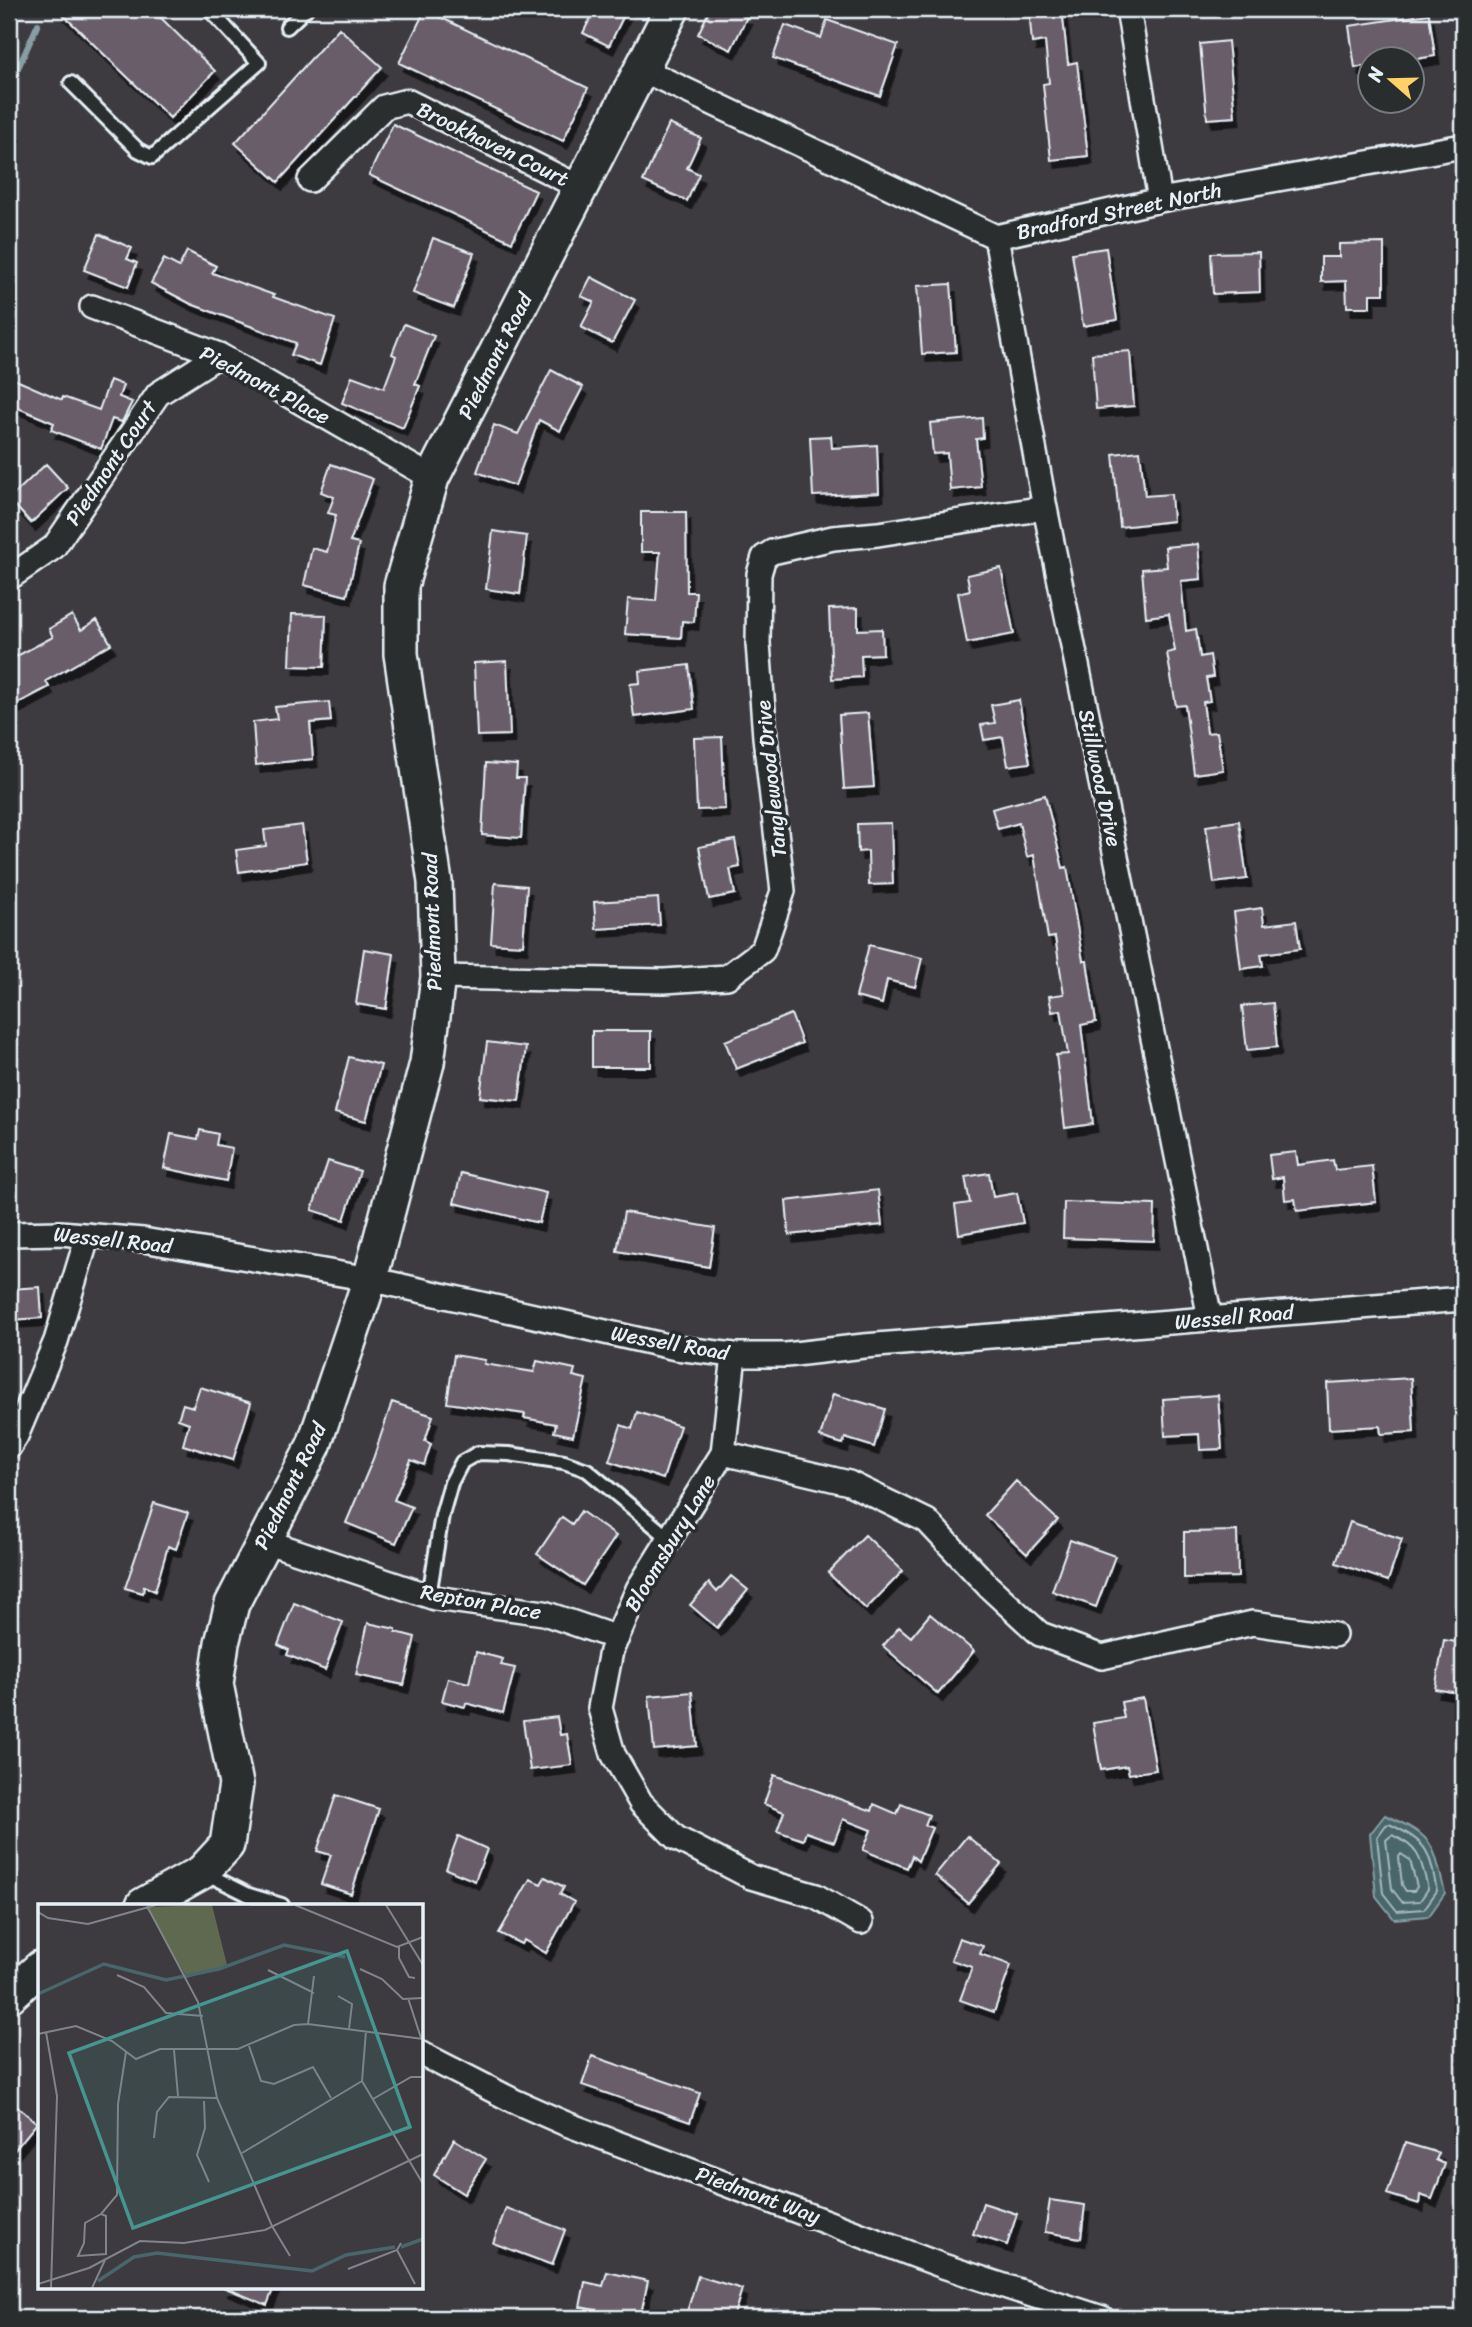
<svg xmlns="http://www.w3.org/2000/svg" width="1472" height="2327" font-family="Sriracha,sans-serif">
	<style>
		.water { fill: #48666b; stroke: #889ea3; stroke-width: 2 }
		.lines { fill: none; stroke-linecap: round; stroke-linejoin: round }
		.shore { stroke: #a8b9c0; stroke-width: 2 }
		.stream { stroke: #889ea3; stroke-width: 6 }
		.building { fill: #6a5d6b; stroke: #e8f1f8; stroke-width: 2; filter: url(#shadow) }
		.lane-casing { stroke: #e8f1f8; stroke-width: 18 }
		.street-casing { stroke: #e8f1f8; stroke-width: 28 }
		.secondary-casing { stroke: #e8f1f8; stroke-width: 38 }
		.lane { stroke: #2a2d2e; stroke-width: 12 }
		.street { stroke: #2a2d2e; stroke-width: 23 }
		.secondary { stroke: #2a2d2e; stroke-width: 33 }
		.labels { text-anchor: middle; stroke-width: 7; stroke-linejoin: round; paint-order: stroke }
		.street-label { font-size: 21px; fill: #e8f1f8; stroke: #2a2d2e }
		.inset-river { fill: none; stroke: #48666b; stroke-width: 3.5 }
		.inset-road { fill: none; stroke: #81848a; stroke-width: 2 }
		.view { fill: #459590; fill-opacity: 0.15; stroke: #459590; stroke-width: 3.5 }
		.inset-edge { fill: none; stroke: #e8f1f8; stroke-width: 3.5 }
	</style>
	<defs>
		<filter id="shadow"><feDropShadow dx="4.5" dy="8" stdDeviation="0" flood-color="#0009"/></filter>
	</defs>
	<rect width="100%" height="100%" fill="#3d3b40"/>
	<filter id="ink" filterUnits="userSpaceOnUse"><feTurbulence type="fractalNoise" baseFrequency=".0143" numOctaves="2"/><feDisplacementMap in="SourceGraphic" scale="14" xChannelSelector="R" yChannelSelector="G"/><feConvolveMatrix kernelMatrix="1 2 1 2 8 2 1 2 1" color-interpolation-filters="sRGB"/></filter>
	<g filter="url(#ink)">
		<!-- water -->
		<path class="water" d="M1385 1815C1436 1838 1432 1841 1445 1893L1429 1916 1394 1919 1376 1896 1370 1834Z"/>
		<g class="lines">
			<!-- shore -->
			<path class="shore" d="M1389 1824C1429 1842 1429 1851 1437 1891L1424 1909 1397 1911 1383 1893 1377 1837 1386 1825Z
				M1392 1835C1421 1848 1421 1860 1428 1889L1420 1901 1402 1902 1392 1889 1386 1840Z
				M1401 1854 1410 1860 1417 1887 1414 1891H1406L1402 1885 1399 1857Z"/>
			<!-- stream -->
			<path class="stream" d="M9 88 38 24"/>
		</g>
		<!-- building -->
		<path class="building" d="M57 9H152L215 71 170 118Z
			M595 9H627L609 46 583 33Z
			M710 9H730L747 17 731 50 698 34Z
			M1029 9H1062L1068 64 1077 62 1088 156 1051 160 1043 84 1049 83 1045 41 1032 43Z
			M425 10 588 88 563 141 399 63Z
			M1429 14 1435 56 1410 60H1370V65L1355 68 1349 26Z
			M827 20 898 45 880 96 773 58 785 25 821 38Z
			M339 28 382 67 278 182 235 143Z
			M1228 41 1235 117 1207 119 1200 44Z
			M393 124 536 191 512 242 369 175Z
			M669 124 701 138 687 168 699 174 687 201 643 181Z
			M99 234 132 248 127 259 137 263 128 287 84 270Z
			M433 238 474 253 454 308 413 293Z
			M1384 243V294H1370V307H1347L1346 281 1321 282V257H1339V244Z
			M1106 248 1117 320 1083 326 1072 253Z
			M187 251 216 266 212 273 274 295 273 297 335 319 320 365 291 355 296 343 191 304 151 283 164 259 179 267Z
			M1259 252 1260 292 1213 294 1211 253Z
			M591 277 635 300 612 343 581 327 594 302 581 296Z
			M951 284 956 352 922 354 917 286Z
			M404 324 434 336 415 384 420 386 403 428 342 403 352 376 384 388 396 356 392 354Z
			M1130 351 1134 406 1096 409 1092 354Z
			M551 370 583 387 560 431 539 420 515 486 477 472 494 425 518 434Z
			M9 377 62 400 63 397 99 410 110 380 123 385 119 397 132 402 122 422 112 419 101 449 51 430 54 423 9 404Z
			M982 418 983 438 976 439 981 487 950 490 947 453 933 454 930 423Z
			M831 436 832 448 877 445 879 493 813 496 810 437Z
			M1140 451 1145 496 1171 494 1173 521 1120 527 1113 454Z
			M46 464 68 488 31 523 9 499Z
			M331 464 373 479 350 542 359 544 347 596 304 585 312 548 327 552 336 515 328 513 334 497 321 492Z
			M641 512H686L687 592H696L694 622 682 621 681 638 625 634 628 599 656 601 660 552H641Z
			M493 531 527 536 520 594 486 589Z
			M1198 544 1201 579 1181 581 1186 631 1196 629 1200 657 1210 655 1213 677 1206 678 1210 701 1203 702 1207 733 1217 732 1223 770 1194 774 1185 705 1176 706 1167 653 1175 651 1169 614 1146 617 1142 569 1167 567 1165 547Z
			M1001 568 1014 634 967 643 958 593 970 590 967 575Z
			M858 608V630L882 629 883 654 861 655 862 677 832 679 829 609Z
			M292 614 326 615 324 667 290 666Z
			M72 615 81 630 97 620 111 644 46 681 49 687 9 708V660L53 637 49 629Z
			M507 661 510 735 477 736 474 663Z
			M689 665 694 709 634 717 630 684 640 683 639 671Z
			M1019 700 1030 763 1008 766 1003 737 984 740 981 725 995 723 991 705Z
			M329 702 331 721 310 723 313 759 256 765 253 722 277 719 275 707Z
			M868 713 874 787 844 789 839 715Z
			M722 737 725 809 697 810 694 738Z
			M486 763 517 765 516 778H525L521 838 482 835Z
			M1045 795 1063 868 1067 867 1083 961H1087L1096 1022 1081 1025 1093 1124 1065 1128 1056 1055 1068 1054 1061 1010 1052 1012 1049 996 1064 994 1055 937 1048 938 1034 855 1027 857 1019 823 998 829 992 809Z
			M1239 821 1247 879 1214 883 1206 826Z
			M891 823 893 884 869 885 868 851 858 852 857 824Z
			M302 825 307 862 239 872 236 850 266 846 264 830Z
			M735 840 740 867 730 869 735 894 709 899 699 847Z
			M495 883 527 886 523 945 491 943Z
			M658 898 660 925 596 929 594 902Z
			M1262 908 1264 925 1296 921 1300 949 1261 954 1263 966 1241 969 1234 912Z
			M869 945 922 958 915 987 887 980 882 1004 856 997Z
			M364 949 394 954 386 1009 356 1004Z
			M1273 1003 1277 1047 1247 1050 1242 1006Z
			M791 1014 802 1043 736 1069 725 1041Z
			M592 1031H651V1067H592Z
			M487 1042 526 1047 519 1101 480 1097Z
			M349 1057 381 1065 366 1121 335 1113Z
			M200 1130 218 1134 216 1145 232 1148 226 1181 164 1168 171 1134 198 1139Z
			M1296 1152 1298 1165 1333 1160 1335 1170 1372 1166 1376 1202 1297 1211 1295 1199 1285 1200 1283 1177 1272 1179 1269 1155Z
			M328 1161 360 1171 344 1220 312 1210Z
			M461 1173 546 1193 539 1223 454 1203Z
			M989 1173 993 1197 1017 1193 1023 1223 959 1234 955 1205 970 1203 965 1177Z
			M878 1190 882 1225 789 1235 786 1201Z
			M1064 1202 1155 1205 1154 1241 1063 1238Z
			M624 1212 715 1228 709 1267 617 1251Z
			M40 1287 42 1318 9 1320V1289Z
			M454 1355 485 1360 484 1364 534 1372 537 1361 575 1369 573 1376 586 1379 573 1436 554 1432 556 1424 524 1418 525 1414 447 1403Z
			M1411 1378 1414 1432 1381 1434 1380 1426 1329 1429 1327 1383Z
			M200 1387 251 1403 233 1460 183 1445 189 1423 178 1419 183 1404 193 1407Z
			M833 1394 885 1409 874 1447 845 1438 843 1444 820 1437Z
			M1218 1395 1222 1449 1200 1450 1199 1434 1165 1436 1163 1399Z
			M392 1402 433 1416 425 1441 431 1444 424 1465 411 1460 394 1500 412 1507 396 1543 346 1523 373 1459Z
			M637 1412 680 1426 663 1479 609 1461 621 1425 632 1429Z
			M1016 1481 1058 1520 1027 1554 985 1515Z
			M154 1503 188 1513 176 1549 168 1546 155 1591 144 1586 143 1593 125 1588Z
			M581 1511 616 1536 583 1585 537 1554 562 1517 572 1524Z
			M1350 1522 1402 1539 1388 1581 1336 1563Z
			M1237 1531 1238 1577 1184 1578V1532Z
			M865 1535 903 1571 866 1609 828 1573Z
			M1070 1540 1115 1556 1096 1607 1052 1591Z
			M731 1576 748 1590 717 1628 690 1605 709 1583 717 1592Z
			M294 1603 343 1622 325 1670 287 1655 289 1650 278 1645Z
			M930 1614 974 1651 938 1694 883 1646 899 1627 911 1637Z
			M368 1623 396 1629V1632L415 1637 404 1685 356 1675Z
			M1444 1640 1463 1643V1694L1435 1689Z
			M476 1652 503 1659 501 1665 515 1668 503 1713 466 1703 465 1707 442 1701 448 1678 469 1683Z
			M692 1692 697 1746 654 1750 649 1696Z
			M1143 1698 1156 1770 1129 1774 1127 1766 1101 1770 1093 1723 1124 1718 1121 1702Z
			M557 1717 560 1735 567 1734 572 1765 530 1770 523 1721Z
			M774 1775 872 1811 874 1804 897 1814 901 1804 929 1815 925 1825 932 1828 918 1861 912 1856 907 1868 863 1850 871 1830 843 1819 834 1842 806 1832 803 1840 777 1831 784 1812 764 1804Z
			M336 1795 379 1809 351 1894 321 1884 331 1855 317 1851Z
			M458 1836 487 1849 475 1881 446 1869Z
			M967 1836 1001 1864 968 1903 935 1875Z
			M545 1877 564 1887 560 1894 574 1902 546 1953 524 1940 521 1944 499 1933 530 1879 541 1884Z
			M959 1938 983 1946 980 1954 1011 1965 994 2012 960 2000 972 1967 951 1960Z
			M592 2056 700 2093 690 2122 582 2085Z
			M9 2100 37 2123 9 2157Z
			M454 2139 486 2159 464 2194 434 2175Z
			M1405 2143 1439 2153 1436 2160 1445 2164 1432 2199 1420 2195 1419 2204 1387 2194Z
			M1050 2200 1085 2205 1081 2238 1045 2232Z
			M983 2203 1017 2214 1007 2245 973 2234Z
			M506 2208 565 2230 552 2265 493 2243Z
			M607 2272 648 2281 640 2318H599L600 2311 580 2307 585 2282 603 2286Z
			M698 2276 742 2289 733 2318 714 2314 713 2318H685Z
			M223 2287H274L267 2305Z"/>
		<g class="lines">
			<defs>
				<path id="lane" d="M287 27 306 9
					M71 83 138 150 152 157 259 63 209 9
					M429 1596 442 1515 451 1483 462 1462 478 1453 509 1454 564 1462 587 1470 670 1539
					M205 1873 249 1895 282 1905"/>
				<path id="street" d="M1128 9 1160 200
					M641 69 996 237 1160 200 1463 146
					M310 180 384 107 407 101 581 188
					M996 237 1045 508 1210 1318
					M92 307 219 355 432 478
					M9 578 54 547 158 394 219 355
					M438 977 664 981 727 977 763 950 783 891 765 737 758 643 759 574 764 557 772 552 833 538 878 534 1045 508
					M9 1234 60 1233 143 1240 370 1279 676 1348 734 1355H786L864 1346 1463 1299
					M734 1355 723 1453 638 1589 611 1651 600 1708 613 1754 641 1803 676 1838 751 1877 816 1896 861 1922
					M9 1447 16 1436 56 1341 88 1235
					M723 1453 849 1483 927 1521 989 1587 1040 1634 1102 1657 1253 1623 1334 1635
					M265 1541 435 1598 544 1613 617 1638
					M422 2054 514 2101 564 2123 943 2266 1102 2318"/>
				<path id="secondary" d="M143 1905 202 1872 227 1845 236 1784 216 1684 222 1643 232 1604 314 1445 370 1279 427 1063 438 977 435 882 401 654V586L432 478 672 9
					M9 1996 40 1968"/>
			</defs>
			<!-- lane casing -->
			<use href="#lane" class="lane-casing"/>
			<!-- street casing -->
			<use href="#street" class="street-casing"/>
			<!-- secondary casing -->
			<use href="#secondary" class="secondary-casing"/>
			<!-- lane -->
			<use href="#lane" class="lane"/>
			<!-- street -->
			<use href="#street" class="street"/>
			<!-- secondary -->
			<use href="#secondary" class="secondary"/>
		</g>
	</g>
	<g class="labels">
		<!-- street labels -->
		<g class="street-label">
			<text transform="translate(493 144) rotate(26)" y="7">Brookhaven Court</text>
			<text transform="translate(1119 211) rotate(-12)" y="7">Bradford Street North</text>
			<text transform="translate(495 356) rotate(-63)" y="7">Piedmont Road</text>
			<text transform="translate(265 385) rotate(28)" y="7">Piedmont Place</text>
			<text transform="translate(111 463) rotate(-56)" y="7">Piedmont Court</text>
			<text transform="translate(1100 778) rotate(78)" y="7">Stillwood Drive</text>
			<text transform="translate(771 779) rotate(-96)" y="7">Tanglewood Drive</text>
			<text transform="translate(432 922) rotate(-92)" y="7">Piedmont Road</text>
			<text transform="translate(113 1240) rotate(6)" y="7">Wessell Road</text>
			<text transform="translate(1234 1317) rotate(-5)" y="7">Wessell Road</text>
			<text transform="translate(670 1343) rotate(10)" y="7">Wessell Road</text>
			<text transform="translate(290 1486) rotate(-64)" y="7">Piedmont Road</text>
			<text transform="translate(670 1543) rotate(-59)" y="7">Bloomsbury Lane</text>
			<text transform="translate(481 1602) rotate(10)" y="7">Repton Place</text>
			<text transform="translate(758 2195) rotate(20)" y="7">Piedmont Way</text>
		</g>
	</g>
	<!-- overview -->
	<g transform="translate(38 1904)">
		<rect width="385" height="385" fill="#3d3b40"/>
		<path d="M174 1 189 61 149 74 108 3Z" fill="#5e6950"/>
		<path class="inset-river" d="M0 90 66 60 128 76 181 65 246 41 307 53M363 343 385 335M60 377 96 353 119 349 274 367 308 351 357 343"/>
		<path class="inset-road" d="M212 1H255M257 1 359 43 385 33M348 1 385 61M109 2 160 98 179 194 234 322 252 352M0 8 10 14 50 20 118 1M361 42V54L371 73 377 74M322 65 344 75 365 95 385 94M230 66 276 89M79 71 106 83 128 109 165 112M300 92 314 100 311 125M370 94 383 134M270 120 276 72M328 127 324 177 385 280M8 128 19 192 13 384M0 130 38 122 74 137 98 155 122 145H200L256 121 270 120 385 135M211 142 223 177 236 180 275 163 293 194M136 146 140 192M335 195 373 173H385M166 197 167 224 159 251 171 278M116 234 119 208 131 193 179 194M204 249 324 177M63 310 79 291 80 200 88 148M63 310 68 312V350L40 352 46 339 47 319ZM359 346 377 380M310 365 359 346 363 339M0 380 51 364 102 337 146 339 227 326 385 250M54 384 67 356"/>
		<path class="view" d="M309 47 372 223 95 324 31 149Z"/>
		<rect width="385" height="385" class="inset-edge"/>
	</g>
	<!-- margin -->
	<rect width="1472" height="2327" fill="none" stroke="#2a2d2e" stroke-width="35"/>
	<rect x="18" y="18" width="1437" height="2292" fill="none" stroke="#e8f1f8" stroke-width="2.5" filter="url(#ink)"/>
	<!-- north arrow -->
	<g transform="translate(1391 80) rotate(290)"><circle r="33" fill="#2a2d2e" stroke="#767b7f" stroke-width="2"/>
	<path d="M0-5L12 26L0 18L-12 26Z" fill="#ffd166"/>
	<text y="-10" font-size="19" font-weight="bold" text-anchor="middle" fill="#e8f1f8">N</text>
	</g>
</svg>
